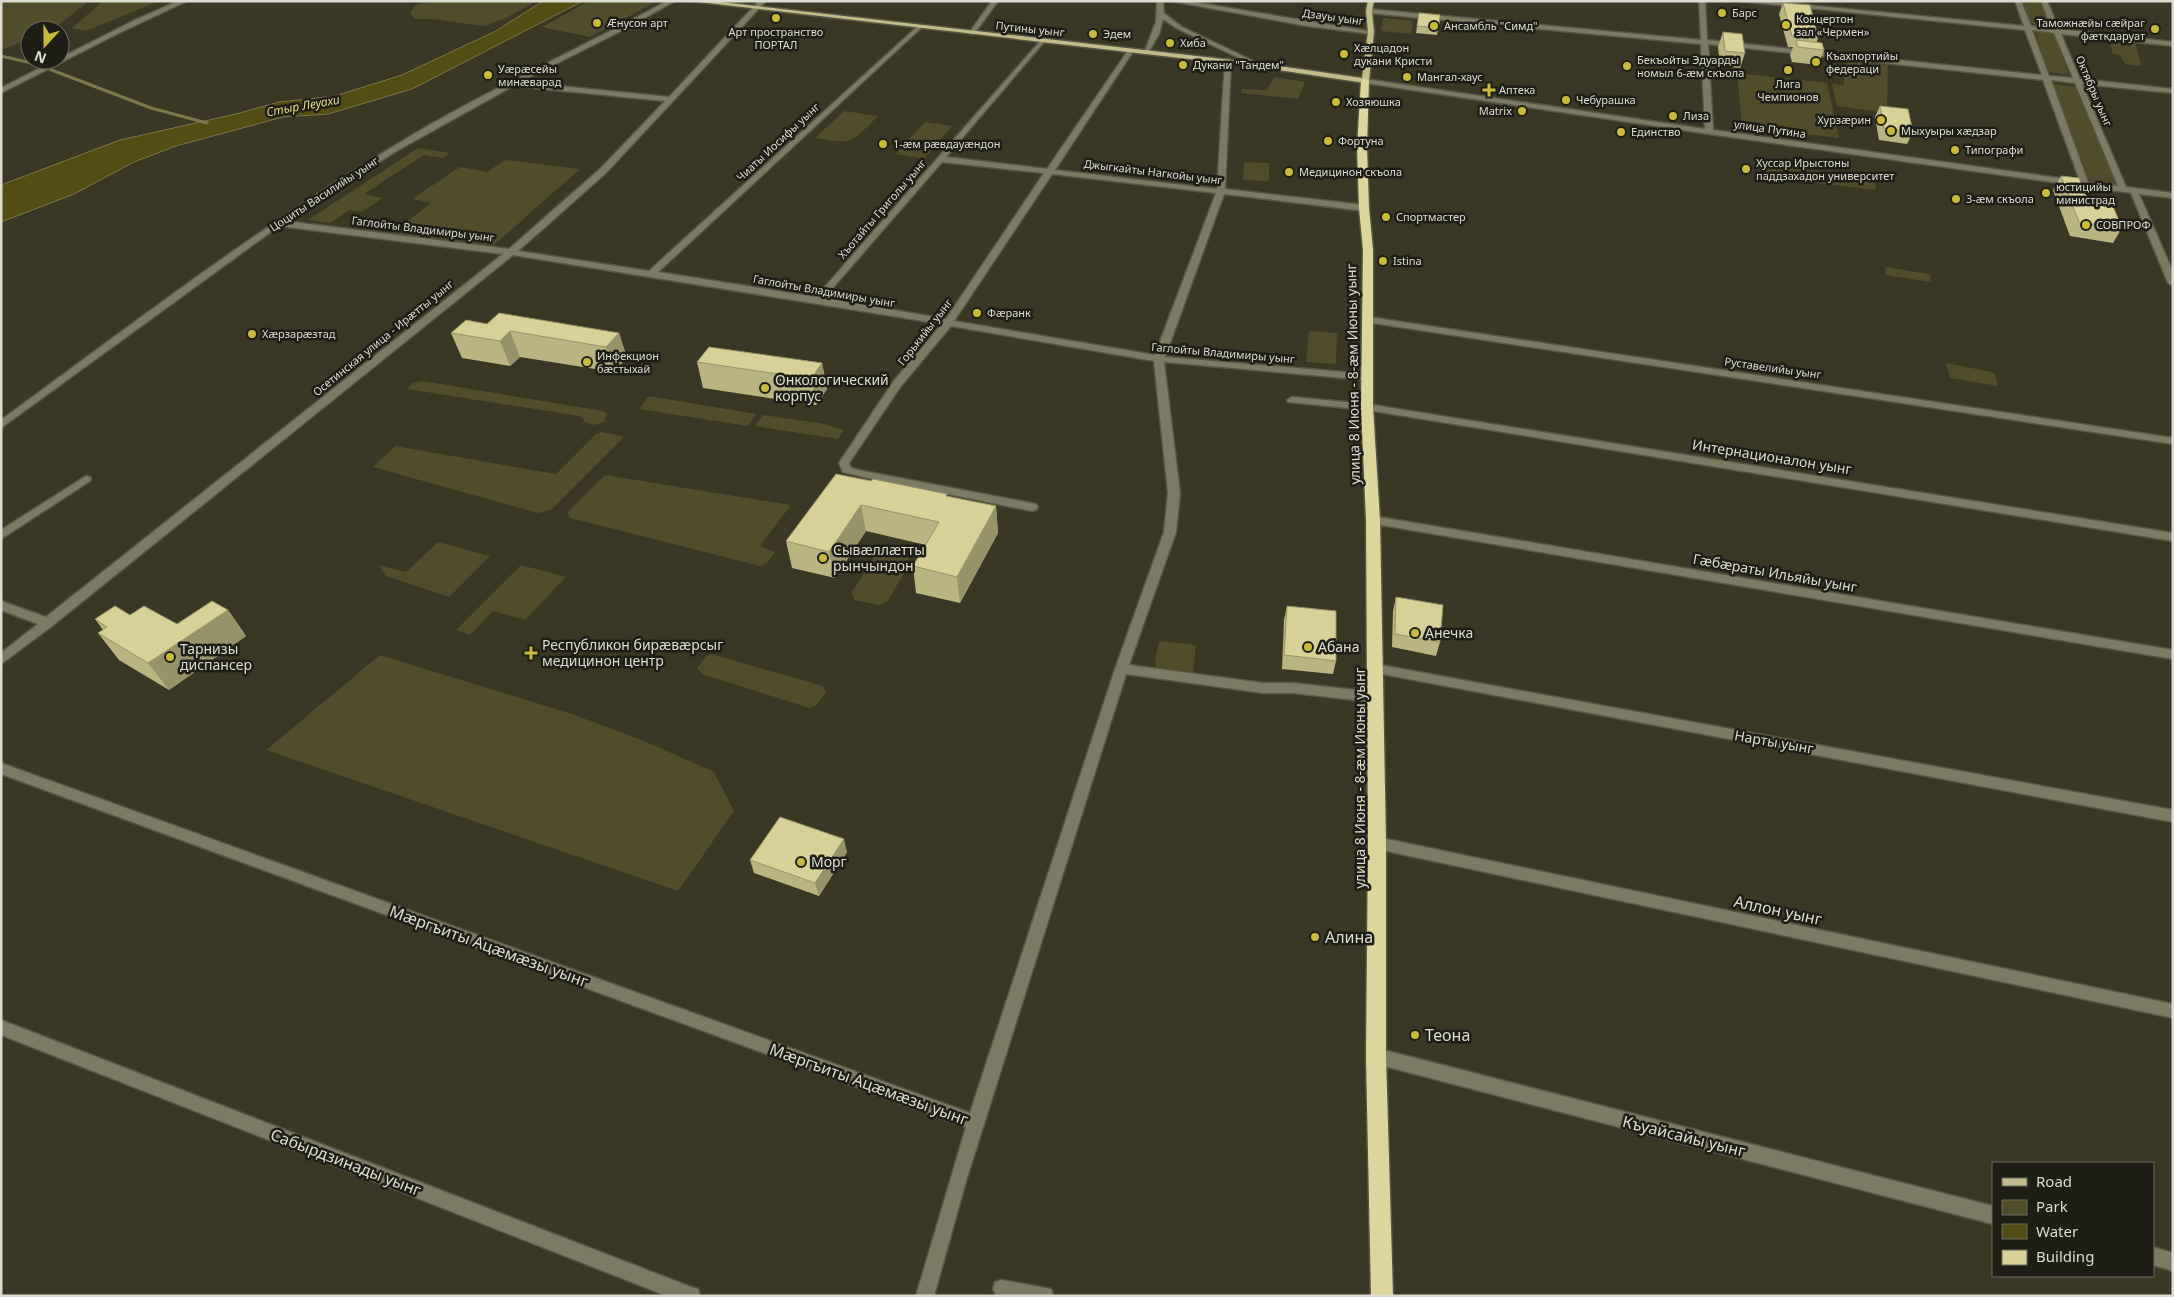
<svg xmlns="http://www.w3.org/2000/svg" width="2174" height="1297" font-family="'Noto Sans',sans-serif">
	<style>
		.green { fill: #504c2c }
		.water { fill: #534c13; stroke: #7c774c }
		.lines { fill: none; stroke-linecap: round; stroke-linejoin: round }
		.stream { stroke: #7c774c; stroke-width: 3 }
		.minor-casing { stroke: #575543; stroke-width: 3 }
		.major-casing { stroke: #575543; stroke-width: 3 }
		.highway-casing { stroke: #575543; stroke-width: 3 }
		.minor { fill: #7c7a63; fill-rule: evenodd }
		.major { fill: #c2bc8c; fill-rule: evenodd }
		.highway { fill: #ddd69c; fill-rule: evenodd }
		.wall { fill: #bab482 }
		.shaded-wall { fill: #97926a }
		.building { fill: #d8d197; stroke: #97926a }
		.poi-dot { fill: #caba3a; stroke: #1f1e16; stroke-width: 2 }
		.labels { text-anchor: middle; stroke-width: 5; stroke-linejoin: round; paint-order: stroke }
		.far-poi-label { font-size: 11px; fill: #dddcd0; stroke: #1f1e16; text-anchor: start }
		.far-street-label { font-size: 11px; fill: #dddcd0; stroke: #1f1e16 }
		.far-water-label { font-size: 12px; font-style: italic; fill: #e5da86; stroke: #1f1e16 }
		.street-label { font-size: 14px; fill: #dddcd0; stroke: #1f1e16 }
		.poi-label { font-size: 14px; fill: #dddcd0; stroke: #1f1e16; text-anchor: start }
		.near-street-label { font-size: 16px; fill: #dddcd0; stroke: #1f1e16 }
		.near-poi-label { font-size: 16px; fill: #dddcd0; stroke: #1f1e16; text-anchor: start }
	</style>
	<rect width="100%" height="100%" fill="#3a3724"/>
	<!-- green -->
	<path class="green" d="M1 1H89L52 30H30V39L1 50Z
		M103 1H159L86 31 72 28Z
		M430 1H537L504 19 484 26 432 19H415L410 13 415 5Z
		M589 1H653L656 2 590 37 542 27Z
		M2022 1H2040L2050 26C2031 32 2028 16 2022 1Z
		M1383 18 1413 21 1411 34 1381 31Z
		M2035 31 2054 34 2069 75 2048 72Z
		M2109 42 2136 44 2141 66 2125 64 2120 55 2113 54Z
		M1845 60 1888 65 1887 113 1837 106 1832 84 1844 85Z
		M1737 73 1827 83 1839 138 1742 126Z
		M1274 77 1305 82 1298 99 1241 93 1242 89 1267 90Z
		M2053 84 2076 87 2116 183 2113 185 2089 180Z
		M844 111 878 116C850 144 855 144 815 138Z
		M925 122 952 126 924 159 896 154Z
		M418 148 450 153 443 158 424 155 364 194 383 198 362 212 350 210 330 223 308 220Z
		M505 160 580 169 494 245 392 233 431 203 412 199 460 167 487 172Z
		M1765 161 1797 166 1798 169 1839 173 1840 176 1875 181 1876 190 1766 177Z
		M1244 162 1269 163V181L1243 180Z
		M1885 267 1930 274 1931 282 1886 275Z
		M1309 331 1337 333 1336 364 1306 362Z
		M1946 363 1992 372 1995 374 1998 386 1950 378Z
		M423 381 603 411 607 414 604 422 594 425 584 422 583 418 579 416 407 389 413 383Z
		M649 396 756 414 748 426 639 409Z
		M763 415 820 423 844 430 838 439 754 426Z
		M601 432 622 436 623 438 552 509 538 513 373 467 395 446 556 474 596 434Z
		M605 475 791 505 760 546 775 552 767 563 760 566 570 518 567 513Z
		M438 542 490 556 449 597 386 576 379 565 406 572Z
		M885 552 908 558 910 562 888 601 883 604 878 605 854 600 852 592 874 557Z
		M521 565 566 577 525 620 493 611 470 635 456 630Z
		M1159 641 1196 645 1193 673 1162 670 1156 667 1155 661Z
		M711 654 823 686 826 692 816 706 809 708 702 674 697 668 706 656Z
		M380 655 572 714 644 741 714 772 734 811 678 891 266 750Z"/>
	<!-- water -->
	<path class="water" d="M543 1H583L412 89 328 114 283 117 176 146 134 162 74 194 1 222V185L120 140 236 114 279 102 335 96 402 75 496 31Z"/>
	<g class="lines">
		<!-- stream -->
		<path class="stream" d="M1 56 36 64 151 108 207 123"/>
		<defs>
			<path id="minor" d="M178 1H187L117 34 1 93V88L56 60H60V58L135 20Z
				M667 1H675L621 31 520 82 669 97 759 1H766L606 173 518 251 649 271 919 25 922 27 921 28 658 272 816 297 1042 39 1044 40V42L946 157 1047 169 1129 49 1131 48 1134 50 1055 170 1217 189 1225 61 1228 59 1231 61 1225 189 1364 205 1368 208 1364 211 1224 194 1165 357 1367 374 1372 377 1367 380 1164 362 1180 493 1176 532 1129 665 1263 683H1293L1374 692 1379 694 1380 697 1379 700 1374 702 1293 693H1263L1126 674 966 1181 934 1296H916L966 1127 1 774V763L970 1113 1115 669 1164 532 1168 493 1154 361 951 326 901 386 849 463 851 468 863 471 1036 504 1038 507 1036 510 1032 511 863 477 843 472 839 463 893 382 942 324 513 255 52 626 1 664V653L38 624 1 610V601L46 617 503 254 279 226 1 428V420C130 326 257 228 394 146 482 92 576 51 667 1ZM513 86 665 101 600 169 509 249 285 221 400 149ZM942 162 1044 173 946 319 824 298ZM1052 174 1216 193 1155 355 954 321Z
				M992 1H998L974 34H970L969 33Z
				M1157 1H1163L1164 13 1182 27 1262 65 1256 66 1178 29 1163 19 1159 34 1148 53H1144L1156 22Z
				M1171 1H1187L1374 32 1371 34 1307 26Z
				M1699 1H1705L1707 40 2042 75 2025 30 1738 1H1764L2024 26 2015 1H2021L2031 26 2052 29 2041 1H2047L2059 29 2173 42V46L2061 34 2080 79 2173 89V93L2082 84 2126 187 2173 193V198L2139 194 2173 272V286L2168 283 2131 193 1709 134 1365 83 1361 81 1365 79 1705 129 1701 44 1369 13 1366 11 1369 9 1701 40ZM2032 30 2054 33 2073 78 2049 76ZM1708 44 2043 80 2080 181 1713 130ZM2051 80 2075 83 2118 186 2088 182Z
				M1369 317 2173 438V444L1366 322 1364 320Z
				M1292 397 1367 404 2173 533V541L1367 410 1288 402 1287 400Z
				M86 476 90 477 91 479 90 481 1 539V530Z
				M1373 516 2173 650V659L1369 523 1367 520Z
				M1375 664 2173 810V822L1371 672 1369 669 1371 666Z
				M1377 837 2173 1004V1018L1377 849 1372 847 1370 843 1372 839Z
				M1 1020 691 1287 698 1289 700 1296H667L1 1035Z
				M1376 1048 1993 1206V1224L1376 1064 1370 1061 1368 1056 1370 1051Z
				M2153 1247 2173 1253V1271L2153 1265Z
				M1002 1280 1051 1289 1053 1296H996L993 1289 995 1282Z"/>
			<path id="major" d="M690 1H712L1258 63 1362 78 1368 32 1366 11 1368 1H1374L1372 11 1374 32 1369 81 1365 83 1258 67Z"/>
			<path id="highway" d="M1365 78 1369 81 1367 147 1369 208 1373 250V407L1380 520 1386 843V1056L1393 1296H1371L1366 1056 1368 843 1366 520 1361 407 1363 250 1359 208 1357 147 1361 81Z"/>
		</defs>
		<!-- minor casing -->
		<use href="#minor" class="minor-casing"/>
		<!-- major casing -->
		<use href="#major" class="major-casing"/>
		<!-- highway casing -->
		<use href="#highway" class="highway-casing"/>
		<!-- minor -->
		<use href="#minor" class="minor"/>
		<!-- major -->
		<use href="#major" class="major"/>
		<!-- highway -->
		<use href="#highway" class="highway"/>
	</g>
	<!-- wall -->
	<path class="wall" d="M1783 3 1818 38 1817 42 1824 50 1818 65 1792 62 1790 55 1793 47H1788L1779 14Z
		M1419 13 1440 15 1437 35 1416 33Z
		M1723 32 1745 53 1740 68 1720 66 1718 47Z
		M1880 106 1913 132 1907 144 1879 140 1875 117Z
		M2061 176 2122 228 2113 243 2070 236 2053 190Z
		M487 324 619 333 627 358 614 372 520 357 510 366 462 358 451 333Z
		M697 362 822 363 827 389 816 405 703 388Z
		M836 474 996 506 998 533 960 603 916 593 913 566 926 545 866 531 835 578 792 568 786 541Z
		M1396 597 1440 642 1436 656 1392 647 1393 611Z
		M1287 606 1336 661 1333 674 1282 669 1284 620Z
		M228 610 246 636 169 690 119 660 98 633 103 630 95 619 130 615 177 624Z
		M847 852 819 896 754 873 750 860Z"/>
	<!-- shaded-wall -->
	<path class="shaded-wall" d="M510 331 520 357 510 366 500 341Z
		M619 333 627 358 614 372 606 347Z
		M822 363 827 389 816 405 811 379Z
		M861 505 866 531 835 578 829 552Z
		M996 506 998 533 960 603 957 577Z
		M228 610 246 636 169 690 148 663Z
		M844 839 847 852 819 896 815 883Z"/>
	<!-- building -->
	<path class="building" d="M1783 3 1810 5 1818 38 1792 36Z
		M1419 13 1440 15 1439 28 1417 26Z
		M1723 32 1742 34 1745 53 1725 51Z
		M1796 40 1822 43 1824 50 1798 47Z
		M1880 106 1908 109 1913 132 1884 128Z
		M2061 176 2079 178 2086 196 2110 199 2122 228 2079 222Z
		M499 313 619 333 606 347 510 331 500 341 451 333 466 320 487 324Z
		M709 347 822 363 811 379 697 362Z
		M836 474 871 481 873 479 947 494 946 496 996 506 957 577 913 566 939 522 861 505 829 552 786 541Z
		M1396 597 1443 605 1440 642 1395 634Z
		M212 601 228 610 148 663 98 633 107 627 95 619 115 606 130 615 144 606 177 624Z
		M1287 606 1336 611V661L1284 655Z
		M780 817 844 839 815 883 750 860Z"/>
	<!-- markers -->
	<g class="poi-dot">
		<circle cx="1722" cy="13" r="5"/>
		<circle cx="776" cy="18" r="5"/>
		<circle cx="597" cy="23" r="5"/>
		<circle cx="1786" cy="25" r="5"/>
		<circle cx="1434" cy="26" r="5"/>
		<circle cx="2155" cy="29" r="5"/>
		<circle cx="1093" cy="34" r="5"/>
		<circle cx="1170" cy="43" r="5"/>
		<circle cx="1344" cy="54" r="5"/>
		<circle cx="1816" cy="62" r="5"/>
		<circle cx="1183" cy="65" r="5"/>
		<circle cx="1627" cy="66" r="5"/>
		<circle cx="1788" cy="70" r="5"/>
		<circle cx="488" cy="75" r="5"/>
		<circle cx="1407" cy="77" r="5"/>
		<path d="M1486.5 82.5h5v5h5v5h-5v5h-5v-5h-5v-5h5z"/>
		<circle cx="1566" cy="100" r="5"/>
		<circle cx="1336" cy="102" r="5"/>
		<circle cx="1522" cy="111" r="5"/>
		<circle cx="1673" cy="116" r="5"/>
		<circle cx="1881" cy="120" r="5"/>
		<circle cx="1891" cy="131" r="5"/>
		<circle cx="1621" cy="132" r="5"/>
		<circle cx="1328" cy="141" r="5"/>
		<circle cx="883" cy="144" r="5"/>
		<circle cx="1955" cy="150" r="5"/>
		<circle cx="1746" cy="169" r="5"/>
		<circle cx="1289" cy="172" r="5"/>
		<circle cx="2046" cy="193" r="5"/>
		<circle cx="1956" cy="199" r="5"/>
		<circle cx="1386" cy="217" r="5"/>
		<circle cx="2086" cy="225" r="5"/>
		<circle cx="1383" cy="261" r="5"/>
		<circle cx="977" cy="313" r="5"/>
		<circle cx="252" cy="334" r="5"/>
		<circle cx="587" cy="362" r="5"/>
		<circle cx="765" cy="388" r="5"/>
		<circle cx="823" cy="558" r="5"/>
		<circle cx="1415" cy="633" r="5"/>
		<circle cx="1308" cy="647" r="5"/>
		<path d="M528.5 645.5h5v5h5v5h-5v5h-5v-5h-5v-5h5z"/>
		<circle cx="170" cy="657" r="5"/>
		<circle cx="801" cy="862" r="5"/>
		<circle cx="1315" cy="937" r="5"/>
		<circle cx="1415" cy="1035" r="5"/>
	</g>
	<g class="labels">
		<!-- far-poi labels -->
		<g class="far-poi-label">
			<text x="1732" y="17">Барс</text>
			<text x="1796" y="23">Концертон<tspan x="1796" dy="13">зал «Чермен»</tspan></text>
			<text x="607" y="27">Æнусон арт</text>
			<text x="2145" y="27" text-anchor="end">Таможнæйы сæйраг<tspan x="2145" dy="13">фæткдаруат</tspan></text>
			<text x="1444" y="30">Ансамбль "Симд"</text>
			<text x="776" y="36" text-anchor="middle">Арт пространство<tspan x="776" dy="13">ПОРТАЛ</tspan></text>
			<text x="1103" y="38">Эдем</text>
			<text x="1180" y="47">Хиба</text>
			<text x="1354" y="52">Хæлцадон<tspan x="1354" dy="13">дукани Кристи</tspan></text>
			<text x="1826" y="60">Къахпортийы<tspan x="1826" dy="13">федераци</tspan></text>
			<text x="1637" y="64">Бекъойты Эдуарды<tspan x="1637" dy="13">номыл 6-æм скъола</tspan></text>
			<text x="1193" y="69">Дукани "Тандем"</text>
			<text x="498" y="73">Уæрæсейы<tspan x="498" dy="13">минæварад</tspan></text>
			<text x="1417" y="81">Мангал-хаус</text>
			<text x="1788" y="88" text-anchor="middle">Лига<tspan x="1788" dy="13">Чемпионов</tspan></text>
			<text x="1499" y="94">Аптека</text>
			<text x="1576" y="104">Чебурашка</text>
			<text x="1346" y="106">Хозяюшка</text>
			<text x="1512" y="115" text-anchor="end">Matrix</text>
			<text x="1683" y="120">Лиза</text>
			<text x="1871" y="124" text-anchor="end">Хурзæрин</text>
			<text x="1901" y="135">Мыхуыры хæдзар</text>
			<text x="1631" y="136">Единство</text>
			<text x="1338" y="145">Фортуна</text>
			<text x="893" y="148">1-æм рӕвдауӕндон</text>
			<text x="1965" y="154">Типографи</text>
			<text x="1756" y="167">Хуссар Ирыстоны<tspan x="1756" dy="13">паддзахадон университет</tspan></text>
			<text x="1299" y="176">Медицинон скъола</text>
			<text x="2056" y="191">юстицийы<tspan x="2056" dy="13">министрад</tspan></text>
			<text x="1966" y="203">3-æм скъола</text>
			<text x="1396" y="221">Спортмастер</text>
			<text x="2096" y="229">СОВПРОФ</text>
			<text x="1393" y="265">Istina</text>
			<text x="987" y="317">Фæранк</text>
			<text x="262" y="338">Хæрзарæзтад</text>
			<text x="597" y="360">Инфекцион<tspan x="597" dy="13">бæстыхай</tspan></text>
		</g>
		<!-- far-street labels -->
		<g class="far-street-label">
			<text transform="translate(1333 17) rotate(8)" y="4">Дзауы уынг</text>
			<text transform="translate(1030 29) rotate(6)" y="4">Путины уынг</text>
			<text transform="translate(2094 91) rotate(67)" y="4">Октябры уынг</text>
			<text transform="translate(1770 129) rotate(8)" y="4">улица Путина</text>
			<text transform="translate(778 142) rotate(-43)" y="4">Чиаты Иосифы уынг</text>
			<text transform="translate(1153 172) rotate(7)" y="4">Джыгкайты Нагкойы уынг</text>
			<text transform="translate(324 194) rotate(-33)" y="4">Цоциты Василийы уынг</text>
			<text transform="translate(882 209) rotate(-49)" y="4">Хъотайты Григолы уынг</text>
			<text transform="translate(423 229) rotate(7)" y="4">Гаглойты Владимиры уынг</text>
			<text transform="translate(824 291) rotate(10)" y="4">Гаглойты Владимиры уынг</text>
			<text transform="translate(925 332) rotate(-52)" y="4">Горькийы уынг</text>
			<text transform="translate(383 338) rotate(-39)" y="4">Осетинская улица - Ирæтты уынг</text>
			<text transform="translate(1223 353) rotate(5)" y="4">Гаглойты Владимиры уынг</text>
			<text transform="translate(1773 368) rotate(8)" y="4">Руставелийы уынг</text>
		</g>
		<!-- far-water labels -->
		<g class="far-water-label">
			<text transform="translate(303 106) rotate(-10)" y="4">Стыр Леуахи</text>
		</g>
		<!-- street labels -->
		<g class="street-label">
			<text transform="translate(1353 374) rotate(-91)" y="5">улица 8 Июня - 8-ӕм Июны уынг</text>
			<text transform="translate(1772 457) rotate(9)" y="5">Интернационалон уынг</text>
			<text transform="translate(1775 573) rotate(10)" y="5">Гæбæраты Ильяйы уынг</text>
			<text transform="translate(1774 742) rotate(10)" y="5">Нарты уынг</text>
			<text transform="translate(1360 778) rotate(-90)" y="5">улица 8 Июня - 8-ӕм Июны уынг</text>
		</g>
		<!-- poi labels -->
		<g class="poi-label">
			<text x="775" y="385">Онкологический<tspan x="775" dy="16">корпус</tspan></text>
			<text x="833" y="555">Сывæллæтты<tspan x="833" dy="16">рынчындон</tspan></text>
			<text x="1425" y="638">Анечка</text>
			<text x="542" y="650">Республикон бирæвæрсыг<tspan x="542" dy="16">медицинон центр</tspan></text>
			<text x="1318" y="652">Абана</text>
			<text x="180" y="654">Тарнизы<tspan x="180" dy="16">диспансер</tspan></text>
			<text x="811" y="867">Морг</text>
		</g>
		<!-- near-street labels -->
		<g class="near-street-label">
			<text transform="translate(1778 910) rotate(12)" y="6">Аллон уынг</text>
			<text transform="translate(489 946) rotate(20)" y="6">Мӕргъиты Ацӕмӕзы уынг</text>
			<text transform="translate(869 1084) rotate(20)" y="6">Мӕргъиты Ацӕмӕзы уынг</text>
			<text transform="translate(1684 1136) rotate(14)" y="6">Къуайсайы уынг</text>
			<text transform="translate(346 1162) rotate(21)" y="6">Сабырдзинады уынг</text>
		</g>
		<!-- near-poi labels -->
		<g class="near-poi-label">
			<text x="1325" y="943">Алина</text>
			<text x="1425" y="1041">Теона</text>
		</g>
	</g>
	<!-- border -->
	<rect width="2174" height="1297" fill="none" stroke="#dddcd0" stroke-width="5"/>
	<!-- legend -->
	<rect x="1992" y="1162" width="162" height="115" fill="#1f1e16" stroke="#6b6a60"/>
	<rect x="2002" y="1178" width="25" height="8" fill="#c2bc8c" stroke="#6b6a60"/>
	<text x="2036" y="1187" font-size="15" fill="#dddcd0">Road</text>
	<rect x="2002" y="1200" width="25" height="15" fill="#504c2c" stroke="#6b6a60"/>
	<text x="2036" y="1212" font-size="15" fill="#dddcd0">Park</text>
	<rect x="2002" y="1224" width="25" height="15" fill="#534c13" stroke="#6b6a60"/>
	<text x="2036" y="1237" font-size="15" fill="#dddcd0">Water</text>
	<rect x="2002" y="1250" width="25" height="15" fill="#d8d197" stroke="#6b6a60"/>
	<text x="2036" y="1262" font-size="15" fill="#dddcd0">Building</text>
	<!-- north arrow -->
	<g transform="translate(45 45) rotate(201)"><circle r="24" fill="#1f1e16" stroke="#6b6a60"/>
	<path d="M0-4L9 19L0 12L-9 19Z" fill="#caba3a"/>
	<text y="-8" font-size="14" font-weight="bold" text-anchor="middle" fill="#dddcd0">N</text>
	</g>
</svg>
